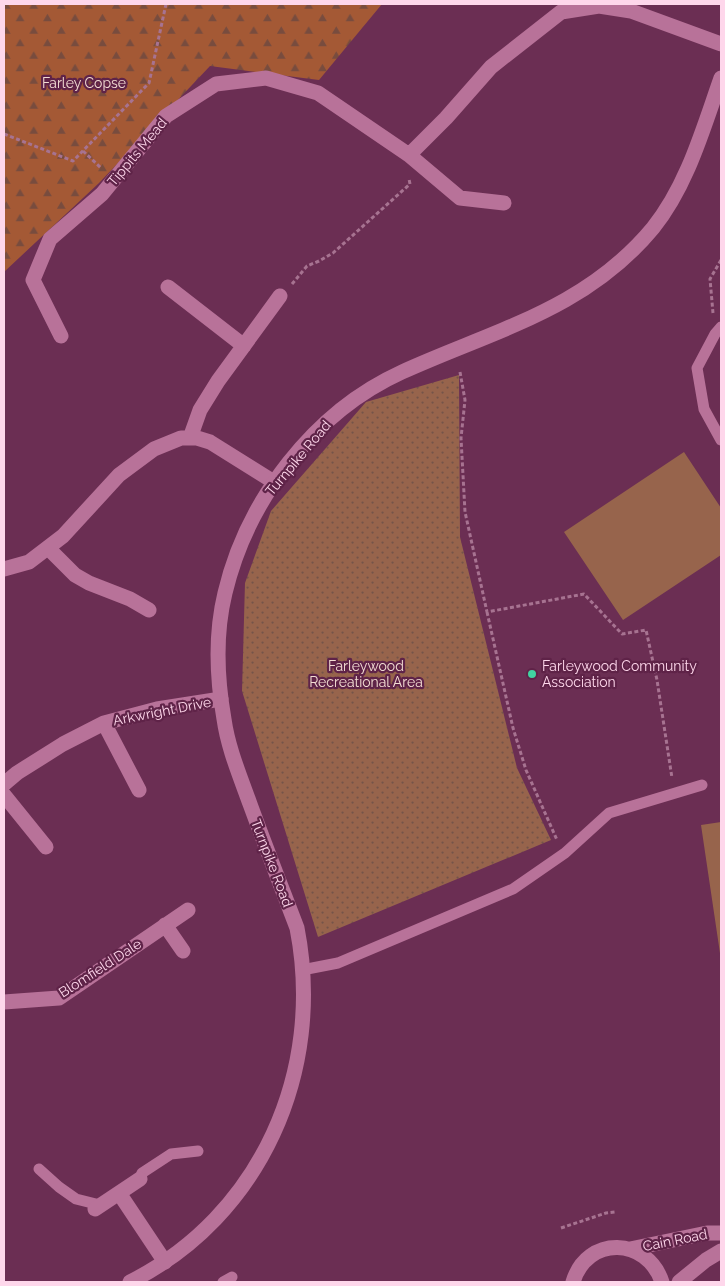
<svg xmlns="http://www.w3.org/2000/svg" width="725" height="1286" font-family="Raleway,sans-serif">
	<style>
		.forest { fill: url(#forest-firs) }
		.park { fill: url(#park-dots) }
		.pitch { fill: #97644c }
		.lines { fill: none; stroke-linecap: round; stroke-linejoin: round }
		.path { stroke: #a77391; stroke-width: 3; stroke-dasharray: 4 2.5; stroke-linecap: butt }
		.service { stroke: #b87299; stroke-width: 11 }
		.minor { stroke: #b87299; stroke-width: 15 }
		.tertiary { stroke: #b87299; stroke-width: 15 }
		.poi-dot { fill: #41d4a1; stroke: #5f2348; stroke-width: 2 }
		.labels { text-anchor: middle; stroke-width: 4.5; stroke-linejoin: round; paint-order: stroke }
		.park-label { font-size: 14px; fill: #f3ddd3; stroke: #5f2348 }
		.street-label { font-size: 14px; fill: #fed7eb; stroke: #5f2348 }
		.poi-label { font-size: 14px; fill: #fed7eb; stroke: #5f2348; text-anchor: start }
	</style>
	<defs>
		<pattern id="forest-firs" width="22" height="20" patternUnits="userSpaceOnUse" patternTransform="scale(1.25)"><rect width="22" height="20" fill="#a45935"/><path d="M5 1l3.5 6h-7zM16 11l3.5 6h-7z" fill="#784c3e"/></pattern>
		<pattern id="park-dots" width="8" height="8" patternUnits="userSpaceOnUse" patternTransform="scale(1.25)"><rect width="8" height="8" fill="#97644c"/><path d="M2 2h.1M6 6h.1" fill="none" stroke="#755449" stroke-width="1.8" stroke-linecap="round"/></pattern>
	</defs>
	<rect width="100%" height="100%" fill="#6b2e53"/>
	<!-- forest -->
	<path class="forest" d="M4 4H382L319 80 210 66 99 183 4 272Z"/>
	<!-- park -->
	<path class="park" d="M459 375 460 537 517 768 551 840 318 937 242 691 245 583 271 511 366 402Z"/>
	<!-- pitch -->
	<path class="pitch" d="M684 452 721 508V555L623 620 564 532Z
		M721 822V960L701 825Z"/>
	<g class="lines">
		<!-- path -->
		<path class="path" d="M4 134 73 161 149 83 166 4
			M83 151 101 168
			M292 284 307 266 319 261 333 253 410 184 409 179
			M713 313 710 279 721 260
			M460 372 465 400 461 438 465 512 487 612 584 594 622 634 646 630 657 680 672 778
			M487 612 513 728 526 770 557 840
			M561 1228 606 1213 615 1212"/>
		<!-- service -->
		<path class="service" d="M721 327 715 334 697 368 704 409 721 440
			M302 970 338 963 513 889 565 853 609 813 702 785
			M39 1169 59 1187 76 1199 100 1205
			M140 1179 142 1173 171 1154 198 1151
			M223 1282 232 1277"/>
		<!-- minor -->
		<path class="minor" d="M409 155 446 118 491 67 561 12 599 6 631 11 721 44
			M168 287 244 346
			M61 336 33 280 50 239 102 194 166 116 216 84 266 78 318 93 409 155 460 198 504 203
			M190 438 200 410 218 381 280 296
			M48 548 75 575 89 583 130 599 149 610
			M4 569 29 562 63 536 119 475 154 449 181 438H197L210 442 274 482
			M104 723 139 790
			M4 784 17 773 63 744 104 723 157 709 221 699
			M4 795 46 847
			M165 925 183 951
			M4 1002 59 998 188 910
			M119 1193 165 1262
			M95 1209 140 1179"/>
		<!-- tertiary -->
		<path class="tertiary" d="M630 1249 707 1233H721
			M130 1282C261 1216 325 1071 297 928 281 886 265 845 250 804 240 776 228 748 224 719 217 679 215 634 225 593 247 500 314 412 402 372 494 330 585 310 653 228 687 186 703 129 721 78
			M573 1282C587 1235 647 1237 662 1282
			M679 1282 706 1260 721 1251"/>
	</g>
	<!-- markers -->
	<circle class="poi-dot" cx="532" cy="674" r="5"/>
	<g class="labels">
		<!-- park labels -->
		<g class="park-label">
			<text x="84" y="88">Farley Copse</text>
			<text x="366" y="671">Farleywood<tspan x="366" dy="16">Recreational Area</tspan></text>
		</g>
		<!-- street labels -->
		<g class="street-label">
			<text transform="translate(137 152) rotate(-50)" y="5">Tippits Mead</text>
			<text transform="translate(298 458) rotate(-50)" y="5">Turnpike Road</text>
			<text transform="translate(162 711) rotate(-11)" y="5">Arkwright Drive</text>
			<text transform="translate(272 863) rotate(69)" y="5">Turnpike Road</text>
			<text transform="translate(100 968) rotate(-33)" y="5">Blomfield Dale</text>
			<text transform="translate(675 1240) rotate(-11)" y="5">Cain Road</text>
		</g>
		<!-- poi labels -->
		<g class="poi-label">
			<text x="542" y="671">Farleywood Community<tspan x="542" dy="16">Association</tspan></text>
		</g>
	</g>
	<!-- border -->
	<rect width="725" height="1286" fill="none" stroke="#fed7eb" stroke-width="10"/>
</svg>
